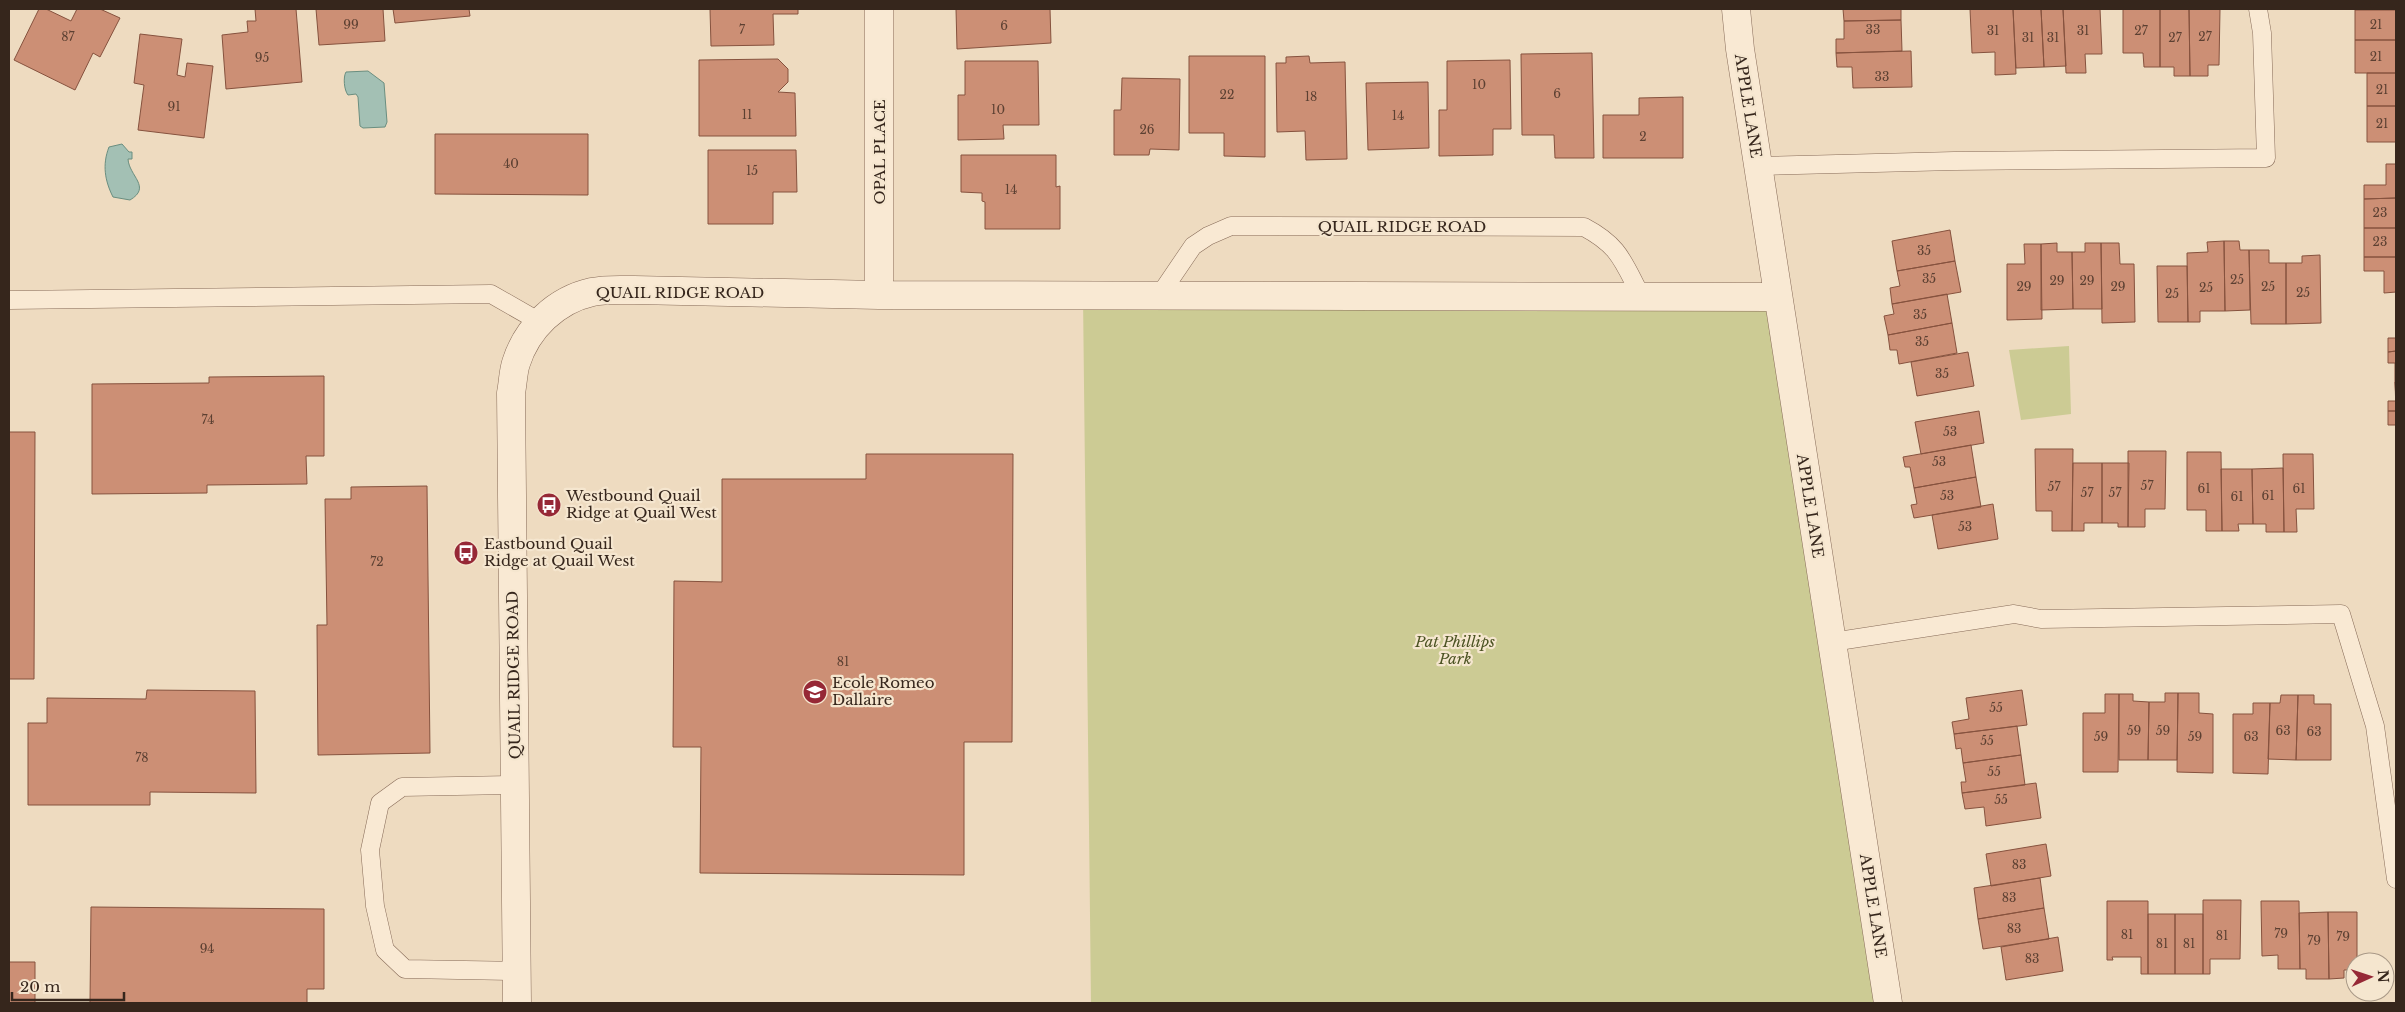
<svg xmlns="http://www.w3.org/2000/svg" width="2405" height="1012" font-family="'Libre Baskerville',serif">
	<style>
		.green { fill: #cccb94 }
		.water { fill: #a3c0b4; stroke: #6a8e80 }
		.building { fill: #cc8f75; stroke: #86523e }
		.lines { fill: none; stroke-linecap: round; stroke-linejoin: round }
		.lane-casing { stroke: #876b58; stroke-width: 19 }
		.street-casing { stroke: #876b58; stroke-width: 29 }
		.lane { stroke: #f9e9d3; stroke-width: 18 }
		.street { stroke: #f9e9d3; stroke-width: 28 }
		.labels { text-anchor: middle; stroke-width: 4.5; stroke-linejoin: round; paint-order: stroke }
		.number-label { font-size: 12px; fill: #5c4032 }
		.street-label { font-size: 15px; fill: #36261c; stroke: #f5e6cf }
		.poi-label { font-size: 15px; fill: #36261c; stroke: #f5e6cf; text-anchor: start }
		.park-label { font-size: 15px; font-style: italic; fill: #4c5323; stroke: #f5e6cf }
	</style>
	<rect width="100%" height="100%" fill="#eedbc0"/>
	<!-- green -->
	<path class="green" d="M1083 296 1777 297 1888 1003H1091Z
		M2069 346 2071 414 2021 420 2009 350Z"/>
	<!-- water -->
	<path class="water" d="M368 71 384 83 387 122 385 127 363 128 360 126 358 97 356 94 348 95C344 90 343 77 346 72Z
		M122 144 129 152H132V159H128C129 176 152 187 130 200L113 197C105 181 102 165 109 147Z"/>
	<!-- building -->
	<path class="building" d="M39 9H46L71 21 77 9H100L120 18 100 57 93 53 75 90 14 60Z
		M255 9H296L302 82 226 89 222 35 248 32 247 21H256Z
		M316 9H383L385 41 319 45Z
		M393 9H469L470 16 395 23Z
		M710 9H798V14H773L774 45 711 46Z
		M956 9H1050L1051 43 957 49Z
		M1843 9H1901V20L1844 21Z
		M1970 9H2013L2016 74 1995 75V52L1972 53Z
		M2013 9H2041L2044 67 2016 68Z
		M2041 9H2063L2066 66 2044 67Z
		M2063 9H2100L2102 54H2085L2086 73H2066Z
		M2123 9H2160V67H2144L2143 53H2123Z
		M2160 9H2189L2190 76H2174V67H2160Z
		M2189 9H2220L2219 65H2208V76H2190Z
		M2355 10H2396V40H2355Z
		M1901 20 1902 51 1836 53V39H1844V21Z
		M140 34 182 39 177 75 185 77 187 63 213 66 204 138 138 130 144 85 134 83Z
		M2355 40H2396V73H2355Z
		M1911 51 1912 87 1853 88 1852 67H1837L1836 53Z
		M1592 53 1594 158H1555L1554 135H1522L1521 54Z
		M1189 56H1265V157L1224 156V133H1189Z
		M1309 56 1310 63 1345 62 1347 159 1306 160 1305 131 1277 132 1276 63H1286V57Z
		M778 59 788 69V82L778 92 795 93 796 136H699V60Z
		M1510 60 1511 129H1493V155L1439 156V110H1447V61Z
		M965 61H1038L1039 125H1003L1004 139 958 140V95H965Z
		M2367 73H2396V106H2367Z
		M1122 78 1180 79 1179 150 1150 149 1149 155H1114V110H1121Z
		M1428 82 1429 148 1368 150 1366 83Z
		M1683 97V158H1603V115H1639V98Z
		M2367 106H2396V142H2367Z
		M435 134H588V195L435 194Z
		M708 150H796L797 192H773V224H708Z
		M961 155H1056V187L1060 186V229H985V202L982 201V193L961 192Z
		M2386 164H2396V198L2364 199V185H2386Z
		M2396 198V228H2364V199Z
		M2364 228H2396V257H2364Z
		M1950 230 1955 261 1897 271 1892 241Z
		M2224 241H2239L2240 250H2249L2250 310 2225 311Z
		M2224 241 2225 311H2200V322H2188L2187 253 2208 252 2207 242Z
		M2057 243V252H2072L2073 309 2041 310V244Z
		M2085 243H2101L2102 309H2073L2072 252H2085Z
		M2101 243H2119L2120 264H2134L2135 322 2102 323Z
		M2024 244H2041L2042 319 2007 320V264H2025Z
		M2249 250H2269V263H2286V324H2251Z
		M2320 255 2321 323 2286 324V263H2302V256Z
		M2364 257H2396V292L2384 293V271H2364Z
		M1955 261 1961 292 1892 304 1890 288 1900 286 1897 271Z
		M2157 266H2187L2188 322H2158Z
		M1947 294 1952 323 1888 335 1884 316 1894 314 1892 304Z
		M1952 323 1957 353 1899 364 1897 350H1890L1888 335Z
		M2388 338H2396V351L2388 352Z
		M2396 351V382H2395V363H2388V352Z
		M1968 352 1974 386 1917 396 1911 362Z
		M324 376V456H306L307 484 207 485V493L92 494V384L209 383V377Z
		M2395 382 2396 411H2388V401H2396Z
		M1979 411 1984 443 1921 454 1915 422Z
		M2388 411H2396V425H2388Z
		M9 432H35L34 679H9Z
		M1971 445 1976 477 1914 488 1910 467H1905L1903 457Z
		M2035 449H2073L2072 531H2052V511H2036Z
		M2128 451H2166L2165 509H2145V527H2128Z
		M2187 452H2221L2222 531H2206V510H2187Z
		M866 454H1013L1012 742H964V875L700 873 701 747H673L674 581 722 582V479H866Z
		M2283 454H2313L2314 509H2296L2297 532H2284Z
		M2073 463H2102V523H2084V531H2072Z
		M2102 463H2129L2128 527H2118V523H2102Z
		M2283 468 2284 532H2266V524H2253L2252 469Z
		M2221 469H2252L2253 524H2238L2239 531H2222Z
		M1976 477 1981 507 1914 518 1911 505 1917 504 1914 488Z
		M427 486 430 753 318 755 317 625H327L325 499H351V487Z
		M1993 504 1998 539 1938 549 1932 515Z
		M147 690 255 691 256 793 150 792V805H28V723H47V698L146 699Z
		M2022 690 2027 725 1954 734 1952 722 1969 719 1966 698Z
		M2165 693H2178L2177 760H2148L2149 702H2165Z
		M2178 693H2199V713L2213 714V773L2177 772Z
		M2105 694H2119L2118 772H2083V713H2105Z
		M2119 694H2133V701L2149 702 2148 760H2119Z
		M2281 695H2298L2296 760 2268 759 2270 703H2280Z
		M2298 695H2314V704H2331V760H2296Z
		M2253 703H2270L2268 774 2233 773V714H2253Z
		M2017 726 2021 755 1963 763 1961 748 1956 749 1954 734Z
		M2021 755 2025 785 1962 793 1961 782H1966L1963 763Z
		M2036 783 2041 818 1986 826 1984 807 1965 809 1962 793Z
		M2046 844 2051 876 1991 886 1986 854Z
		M2040 878 2044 908 1978 919 1974 888Z
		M2203 900H2241L2240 959H2210V974H2203Z
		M2107 901H2148V974H2141V957H2112L2113 960H2107Z
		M2261 901H2299L2300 969H2278V955L2262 956Z
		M91 907 324 909V989H307V1003H90Z
		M2044 908 2049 939 1983 949 1978 919Z
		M2328 912 2329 979H2306V969H2300L2299 913Z
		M2328 912H2357V962H2355V970H2344V978L2329 979Z
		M2148 914H2175V974H2148Z
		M2175 914H2203V974H2175Z
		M2058 937 2063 971 2006 980 2001 947Z
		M9 962H35V1003H9Z"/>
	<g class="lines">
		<defs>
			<path id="lane" d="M1758 166 1954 161 2266 158 2262 33 2258 9
				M1159 296 1193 246 1208 236 1231 226 1584 227C1620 246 1623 262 1641 296
				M9 300 491 294 540 322
				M1832 642 2014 614 2041 619 2341 614 2375 726 2396 879
				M516 785 402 787 380 803 370 850 375 906 385 950 405 969 517 971"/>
			<path id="street" d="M879 9V295
				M1736 9 1740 49 1888 1003
				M517 1003 511 393C513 383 513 372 516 363 527 328 556 300 592 292 605 289 620 290 634 290L879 295 1777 297"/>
		</defs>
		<!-- lane casing -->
		<use href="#lane" class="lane-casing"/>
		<!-- street casing -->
		<use href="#street" class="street-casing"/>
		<!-- lane -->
		<use href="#lane" class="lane"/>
		<!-- street -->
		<use href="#street" class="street"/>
	</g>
	<!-- icons -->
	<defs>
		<symbol id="bus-disc" viewBox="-11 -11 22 22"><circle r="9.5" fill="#962836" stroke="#f5e6cf"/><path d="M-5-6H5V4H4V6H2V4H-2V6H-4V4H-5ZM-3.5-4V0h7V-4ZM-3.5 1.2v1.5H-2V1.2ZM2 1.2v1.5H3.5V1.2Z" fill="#fff"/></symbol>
		<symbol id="school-disc" viewBox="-11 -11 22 22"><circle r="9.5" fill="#962836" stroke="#f5e6cf"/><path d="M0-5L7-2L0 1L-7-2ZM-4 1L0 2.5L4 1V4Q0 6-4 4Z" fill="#fff"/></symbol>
	</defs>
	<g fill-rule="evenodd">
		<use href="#bus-disc" x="535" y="491" width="28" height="28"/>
		<use href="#bus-disc" x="452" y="539" width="28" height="28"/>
		<use href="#school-disc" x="801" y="678" width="28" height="28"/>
	</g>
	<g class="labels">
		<!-- number labels -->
		<g class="number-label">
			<text x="351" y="29">99</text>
			<text x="2376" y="29">21</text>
			<text x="1004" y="30">6</text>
			<text x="742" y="34">7</text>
			<text x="1873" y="34">33</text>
			<text x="1993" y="35">31</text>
			<text x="2083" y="35">31</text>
			<text x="2141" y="35">27</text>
			<text x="68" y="41">87</text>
			<text x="2205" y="41">27</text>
			<text x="2028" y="42">31</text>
			<text x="2053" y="42">31</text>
			<text x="2175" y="42">27</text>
			<text x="2376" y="61">21</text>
			<text x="262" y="62">95</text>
			<text x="1882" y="81">33</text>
			<text x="1479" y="89">10</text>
			<text x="2382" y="94">21</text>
			<text x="1557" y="98">6</text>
			<text x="1227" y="99">22</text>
			<text x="1311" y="101">18</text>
			<text x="174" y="111">91</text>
			<text x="998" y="114">10</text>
			<text x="747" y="119">11</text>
			<text x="1398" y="120">14</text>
			<text x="2382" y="128">21</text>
			<text x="1147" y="134">26</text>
			<text x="1643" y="141">2</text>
			<text x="511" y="168">40</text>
			<text x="752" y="175">15</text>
			<text x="1011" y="194">14</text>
			<text x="2380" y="217">23</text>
			<text x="2380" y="246">23</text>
			<text x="1924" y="255">35</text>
			<text x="1929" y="283">35</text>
			<text x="2237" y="284">25</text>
			<text x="2057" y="285">29</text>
			<text x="2087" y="285">29</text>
			<text x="2024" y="291">29</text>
			<text x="2118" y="291">29</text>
			<text x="2268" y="291">25</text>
			<text x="2206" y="292">25</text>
			<text x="2303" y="297">25</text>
			<text x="2172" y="298">25</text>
			<text x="1920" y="319">35</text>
			<text x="1922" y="346">35</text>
			<text x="1942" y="378">35</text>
			<text x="208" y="424">74</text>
			<text x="1950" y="436">53</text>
			<text x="1939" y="466">53</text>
			<text x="2147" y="490">57</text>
			<text x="2054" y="491">57</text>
			<text x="2204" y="493">61</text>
			<text x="2299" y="493">61</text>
			<text x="2087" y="497">57</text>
			<text x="2115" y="497">57</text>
			<text x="1947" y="500">53</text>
			<text x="2268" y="500">61</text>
			<text x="2237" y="501">61</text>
			<text x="1965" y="531">53</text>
			<text x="377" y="566">72</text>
			<text x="843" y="666">81</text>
			<text x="1996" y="712">55</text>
			<text x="2134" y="735">59</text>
			<text x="2163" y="735">59</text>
			<text x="2283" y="735">63</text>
			<text x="2314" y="736">63</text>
			<text x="2101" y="741">59</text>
			<text x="2195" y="741">59</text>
			<text x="2251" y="741">63</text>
			<text x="1987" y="745">55</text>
			<text x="142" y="762">78</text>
			<text x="1994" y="776">55</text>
			<text x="2001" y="804">55</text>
			<text x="2019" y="869">83</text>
			<text x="2009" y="902">83</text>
			<text x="2014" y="933">83</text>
			<text x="2281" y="938">79</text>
			<text x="2127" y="939">81</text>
			<text x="2222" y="940">81</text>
			<text x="2343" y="941">79</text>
			<text x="2314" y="945">79</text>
			<text x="2162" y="948">81</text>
			<text x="2189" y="948">81</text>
			<text x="207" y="953">94</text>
			<text x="2032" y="963">83</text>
		</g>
		<!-- street labels -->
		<g class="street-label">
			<text transform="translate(1748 106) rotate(81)" y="5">APPLE LANE</text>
			<text transform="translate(880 152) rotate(-90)" y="5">OPAL PLACE</text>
			<text x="1402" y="232">QUAIL RIDGE ROAD</text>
			<text x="680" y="298">QUAIL RIDGE ROAD</text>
			<text transform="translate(1810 506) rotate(81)" y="5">APPLE LANE</text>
			<text transform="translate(514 675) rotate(-91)" y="5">QUAIL RIDGE ROAD</text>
			<text transform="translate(1873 906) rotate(81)" y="5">APPLE LANE</text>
		</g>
		<!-- poi labels -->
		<g class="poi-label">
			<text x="566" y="501">Westbound Quail<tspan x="566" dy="17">Ridge at Quail West</tspan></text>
			<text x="484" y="549">Eastbound Quail<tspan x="484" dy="17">Ridge at Quail West</tspan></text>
			<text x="832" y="688">Ecole Romeo<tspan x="832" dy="17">Dallaire</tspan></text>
		</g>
		<!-- park labels -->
		<g class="park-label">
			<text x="1455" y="647">Pat Phillips<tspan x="1455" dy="17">Park</tspan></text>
		</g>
	</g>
	<!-- border -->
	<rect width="2405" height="1012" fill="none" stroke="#36261c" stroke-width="20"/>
	<!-- north arrow -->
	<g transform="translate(2370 977) rotate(87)"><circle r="24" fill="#f5e6cf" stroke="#a99987"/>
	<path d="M0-4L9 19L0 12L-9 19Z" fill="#962836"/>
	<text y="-8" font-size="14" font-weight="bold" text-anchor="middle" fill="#36261c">N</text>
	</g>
	<!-- scale -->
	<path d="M12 992v8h112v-8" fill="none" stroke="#36261c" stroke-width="2.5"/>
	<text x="20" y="992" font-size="15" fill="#36261c" stroke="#f5e6cf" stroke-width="4" paint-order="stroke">20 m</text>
</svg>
